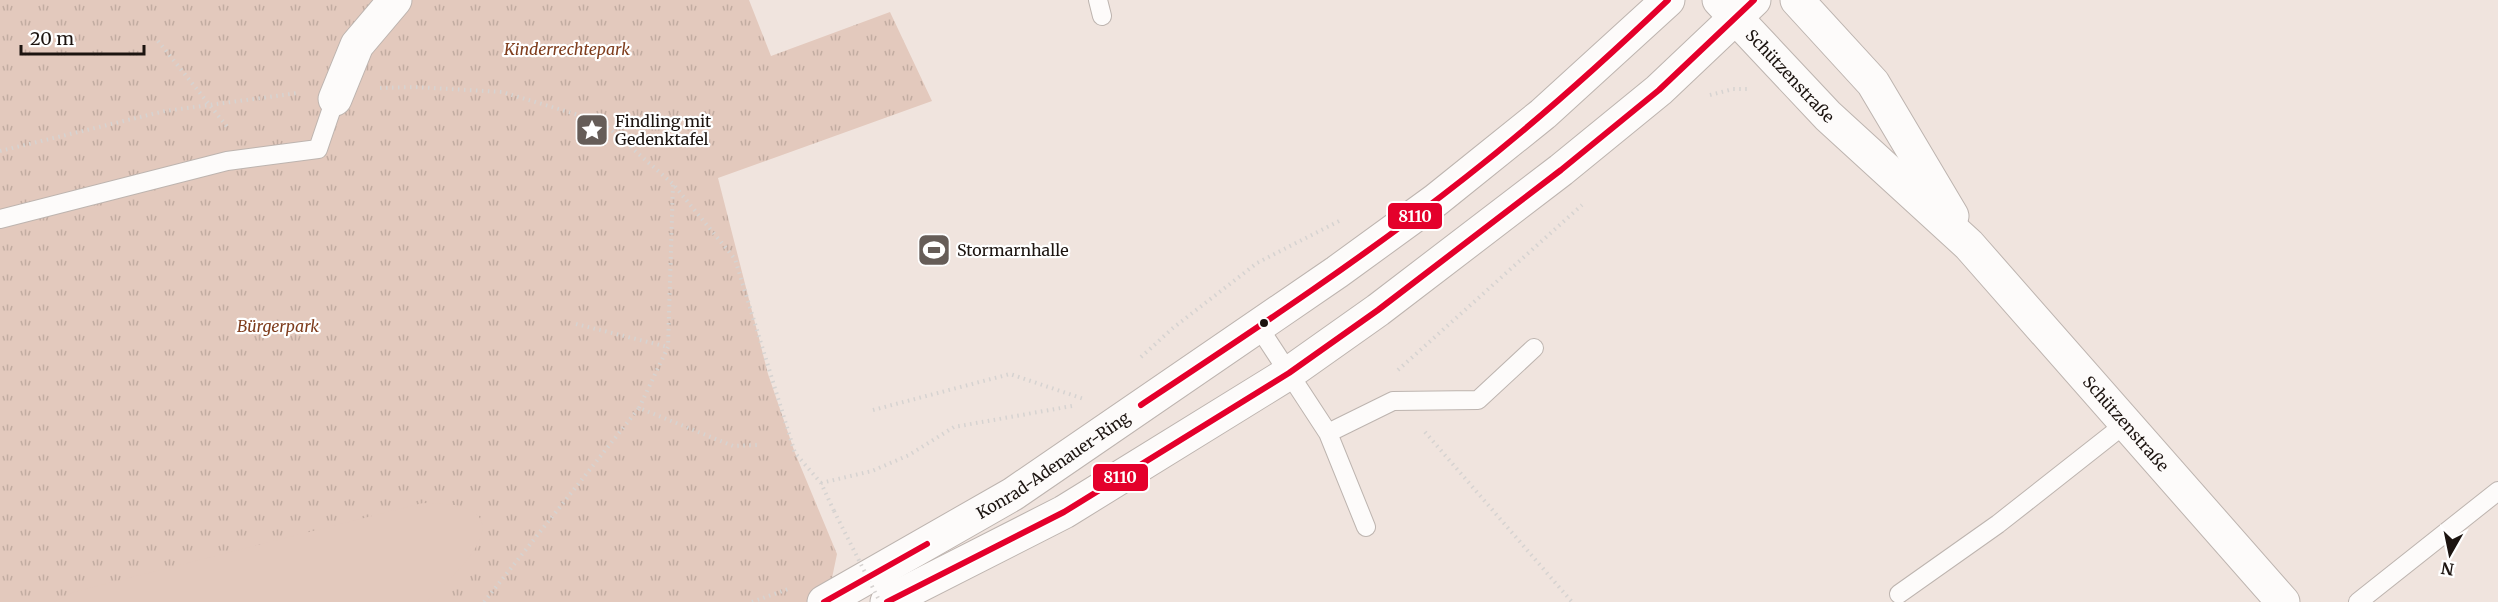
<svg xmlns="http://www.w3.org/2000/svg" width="2498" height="602" font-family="Merriweather,serif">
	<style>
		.park { fill: url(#park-tufts) }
		.pitch { fill: #e3c9bd }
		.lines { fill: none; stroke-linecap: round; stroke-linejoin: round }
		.lane-casing { stroke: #bdb4af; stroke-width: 20 }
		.street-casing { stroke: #bdb4af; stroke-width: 35 }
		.secondary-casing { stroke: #bdb4af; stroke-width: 35 }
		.primary-casing { stroke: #bdb4af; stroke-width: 35 }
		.path { stroke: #d6d3d1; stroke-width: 4; stroke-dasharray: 1.5 4.5; stroke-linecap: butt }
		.lane { stroke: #fdfbfa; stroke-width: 18 }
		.street { stroke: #fdfbfa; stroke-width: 33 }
		.secondary { stroke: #fdfbfa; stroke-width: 33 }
		.primary { stroke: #fdfbfa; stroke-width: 33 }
		.path-bridge { stroke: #d6d3d1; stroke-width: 4; stroke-dasharray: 1.5 4.5; stroke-linecap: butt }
		.bus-1-casing { stroke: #fff; stroke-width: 10 }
		.bus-1 { stroke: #e4002b; stroke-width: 6 }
		.bus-dot { fill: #1c1410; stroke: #fff; stroke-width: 2 }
		.labels { text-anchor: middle; stroke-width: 4.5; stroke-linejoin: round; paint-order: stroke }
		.park-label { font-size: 16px; font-style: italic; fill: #7f3d1d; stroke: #fff }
		.street-label { font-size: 16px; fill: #1c1410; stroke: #fff }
		.poi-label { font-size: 16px; fill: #1c1410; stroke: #fff; text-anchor: start }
		.line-badge { stroke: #fff; stroke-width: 2 }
		.badge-label { font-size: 16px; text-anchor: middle; font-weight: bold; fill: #fff }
	</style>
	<defs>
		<pattern id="park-tufts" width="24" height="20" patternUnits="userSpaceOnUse" patternTransform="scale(1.5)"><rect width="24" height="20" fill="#e3c9bd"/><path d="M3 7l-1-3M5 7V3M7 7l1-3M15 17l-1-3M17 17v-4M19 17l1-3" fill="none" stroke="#c2aca1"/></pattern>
	</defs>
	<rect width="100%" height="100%" fill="#f0e4de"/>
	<!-- park -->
	<path class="park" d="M0 0H749L771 56 890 12 932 101 718 178 768 374 795 453 837 554 827 602H0Z"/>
	<!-- pitch -->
	<path class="pitch" d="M423 503C436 504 453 503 465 508 515 525 444 584 427 602H54L74 592Z"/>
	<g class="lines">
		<defs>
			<path id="lane" d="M1098 0 1102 16
				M0 219 227 161 318 149 335 99
				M1258 326 1328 433 1366 527
				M1328 433 1393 401 1478 400 1534 348
				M1899 594 1998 524 2125 424
				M2358 602 2498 491"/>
			<path id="street" d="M335 99 357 45 395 0"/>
			<g id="secondary">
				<path id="s1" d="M1719 0 1828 116 1969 245 2283 602"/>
				<path d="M1797 0 1873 83 1952 216"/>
			</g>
			<g id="primary">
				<path id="s2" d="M824 602 1013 494 1337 272 1436 200 1543 114 1668 0"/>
				<path d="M887 602 1064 512 1289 373 1378 310 1561 170 1659 90 1754 0"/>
			</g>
		</defs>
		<!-- lane casing -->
		<use href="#lane" class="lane-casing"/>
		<!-- street casing -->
		<use href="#street" class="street-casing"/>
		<!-- secondary casing -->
		<use href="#secondary" class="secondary-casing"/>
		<!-- primary casing -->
		<use href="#primary" class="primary-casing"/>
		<!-- path -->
		<path class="path" d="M158 41 229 129
			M380 88 415 87 502 92 602 122 673 184 735 259 795 453 821 483 834 511
			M1710 95 1733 89H1749
			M0 151 165 111 298 93
			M576 324 668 347
			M1141 357 1173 328 1257 263 1339 221
			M1398 370 1582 205
			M639 408 668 347 673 184
			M873 410 1010 374 1084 399
			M1425 432 1572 602
			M821 483 872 471 909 455 954 427 1072 406
			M484 602 639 408 733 446 757 445
			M752 602 788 589"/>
		<!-- lane -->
		<use href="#lane" class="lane"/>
		<!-- street -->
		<use href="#street" class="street"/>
		<!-- secondary -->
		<use href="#secondary" class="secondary"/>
		<!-- primary -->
		<use href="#primary" class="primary"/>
		<!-- path-bridge -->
		<path class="path-bridge" d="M834 511 880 602"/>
		<defs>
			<path id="bus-1" d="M1141 405C1251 332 1362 259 1466 177 1536 122 1603 62 1668 0
				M824 602 927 544
				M887 602 1064 512 1289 373 1378 310 1561 170 1659 90 1754 0"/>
		</defs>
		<!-- bus-1 casing -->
		<use href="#bus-1" class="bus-1-casing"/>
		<!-- bus-1 -->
		<use href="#bus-1" class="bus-1"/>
	</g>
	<!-- icons -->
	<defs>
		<symbol id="sight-square" viewBox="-11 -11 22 22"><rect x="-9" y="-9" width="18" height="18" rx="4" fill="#665d58" stroke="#fff"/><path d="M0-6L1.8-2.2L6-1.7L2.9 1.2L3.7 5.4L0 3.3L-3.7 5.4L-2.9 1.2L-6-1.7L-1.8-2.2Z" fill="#fff"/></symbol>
		<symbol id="stadium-square" viewBox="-11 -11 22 22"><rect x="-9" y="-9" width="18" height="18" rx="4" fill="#665d58" stroke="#fff"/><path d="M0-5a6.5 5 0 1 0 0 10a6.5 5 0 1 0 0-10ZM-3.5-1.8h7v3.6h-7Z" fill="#fff"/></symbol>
	</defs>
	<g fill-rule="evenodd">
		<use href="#sight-square" x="573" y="111" width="38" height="38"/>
		<use href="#stadium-square" x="915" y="231" width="38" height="38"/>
	</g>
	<!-- markers -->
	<circle class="bus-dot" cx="1264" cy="323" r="5"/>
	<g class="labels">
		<!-- park labels -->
		<g class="park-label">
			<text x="567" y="55">Kinderrechtepark</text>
			<text x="278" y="332">Bürgerpark</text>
		</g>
		<!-- street labels -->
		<g class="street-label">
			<text dy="6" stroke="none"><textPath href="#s1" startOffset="104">Schützenstraße</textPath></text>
			<text dy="6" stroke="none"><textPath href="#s1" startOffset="588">Schützenstraße</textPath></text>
			<text dy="6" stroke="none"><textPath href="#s2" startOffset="267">Konrad-Adenauer-Ring</textPath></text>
		</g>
		<!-- poi labels -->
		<g class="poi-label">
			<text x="615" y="127">Findling mit<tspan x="615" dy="18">Gedenktafel</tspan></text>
			<text x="957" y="256">Stormarnhalle</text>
		</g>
	</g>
	<g class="line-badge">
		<rect x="1387" y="202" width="56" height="28" rx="6" fill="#e4002b"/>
		<rect x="1092" y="463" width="57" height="29" rx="6" fill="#e4002b"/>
	</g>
	<g class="badge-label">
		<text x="1415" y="222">8110</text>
		<text x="1120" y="483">8110</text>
	</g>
	<!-- north arrow -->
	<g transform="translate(2450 554) rotate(189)" stroke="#ffffff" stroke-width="4.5" paint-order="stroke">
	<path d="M0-4.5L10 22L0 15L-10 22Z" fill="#1c1410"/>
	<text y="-9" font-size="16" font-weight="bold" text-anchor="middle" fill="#1c1410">N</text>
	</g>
	<!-- scale -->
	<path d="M21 45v9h123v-9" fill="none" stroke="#1c1410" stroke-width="3"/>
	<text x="30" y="45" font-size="18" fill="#1c1410" stroke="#ffffff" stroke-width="4.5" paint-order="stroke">20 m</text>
</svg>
